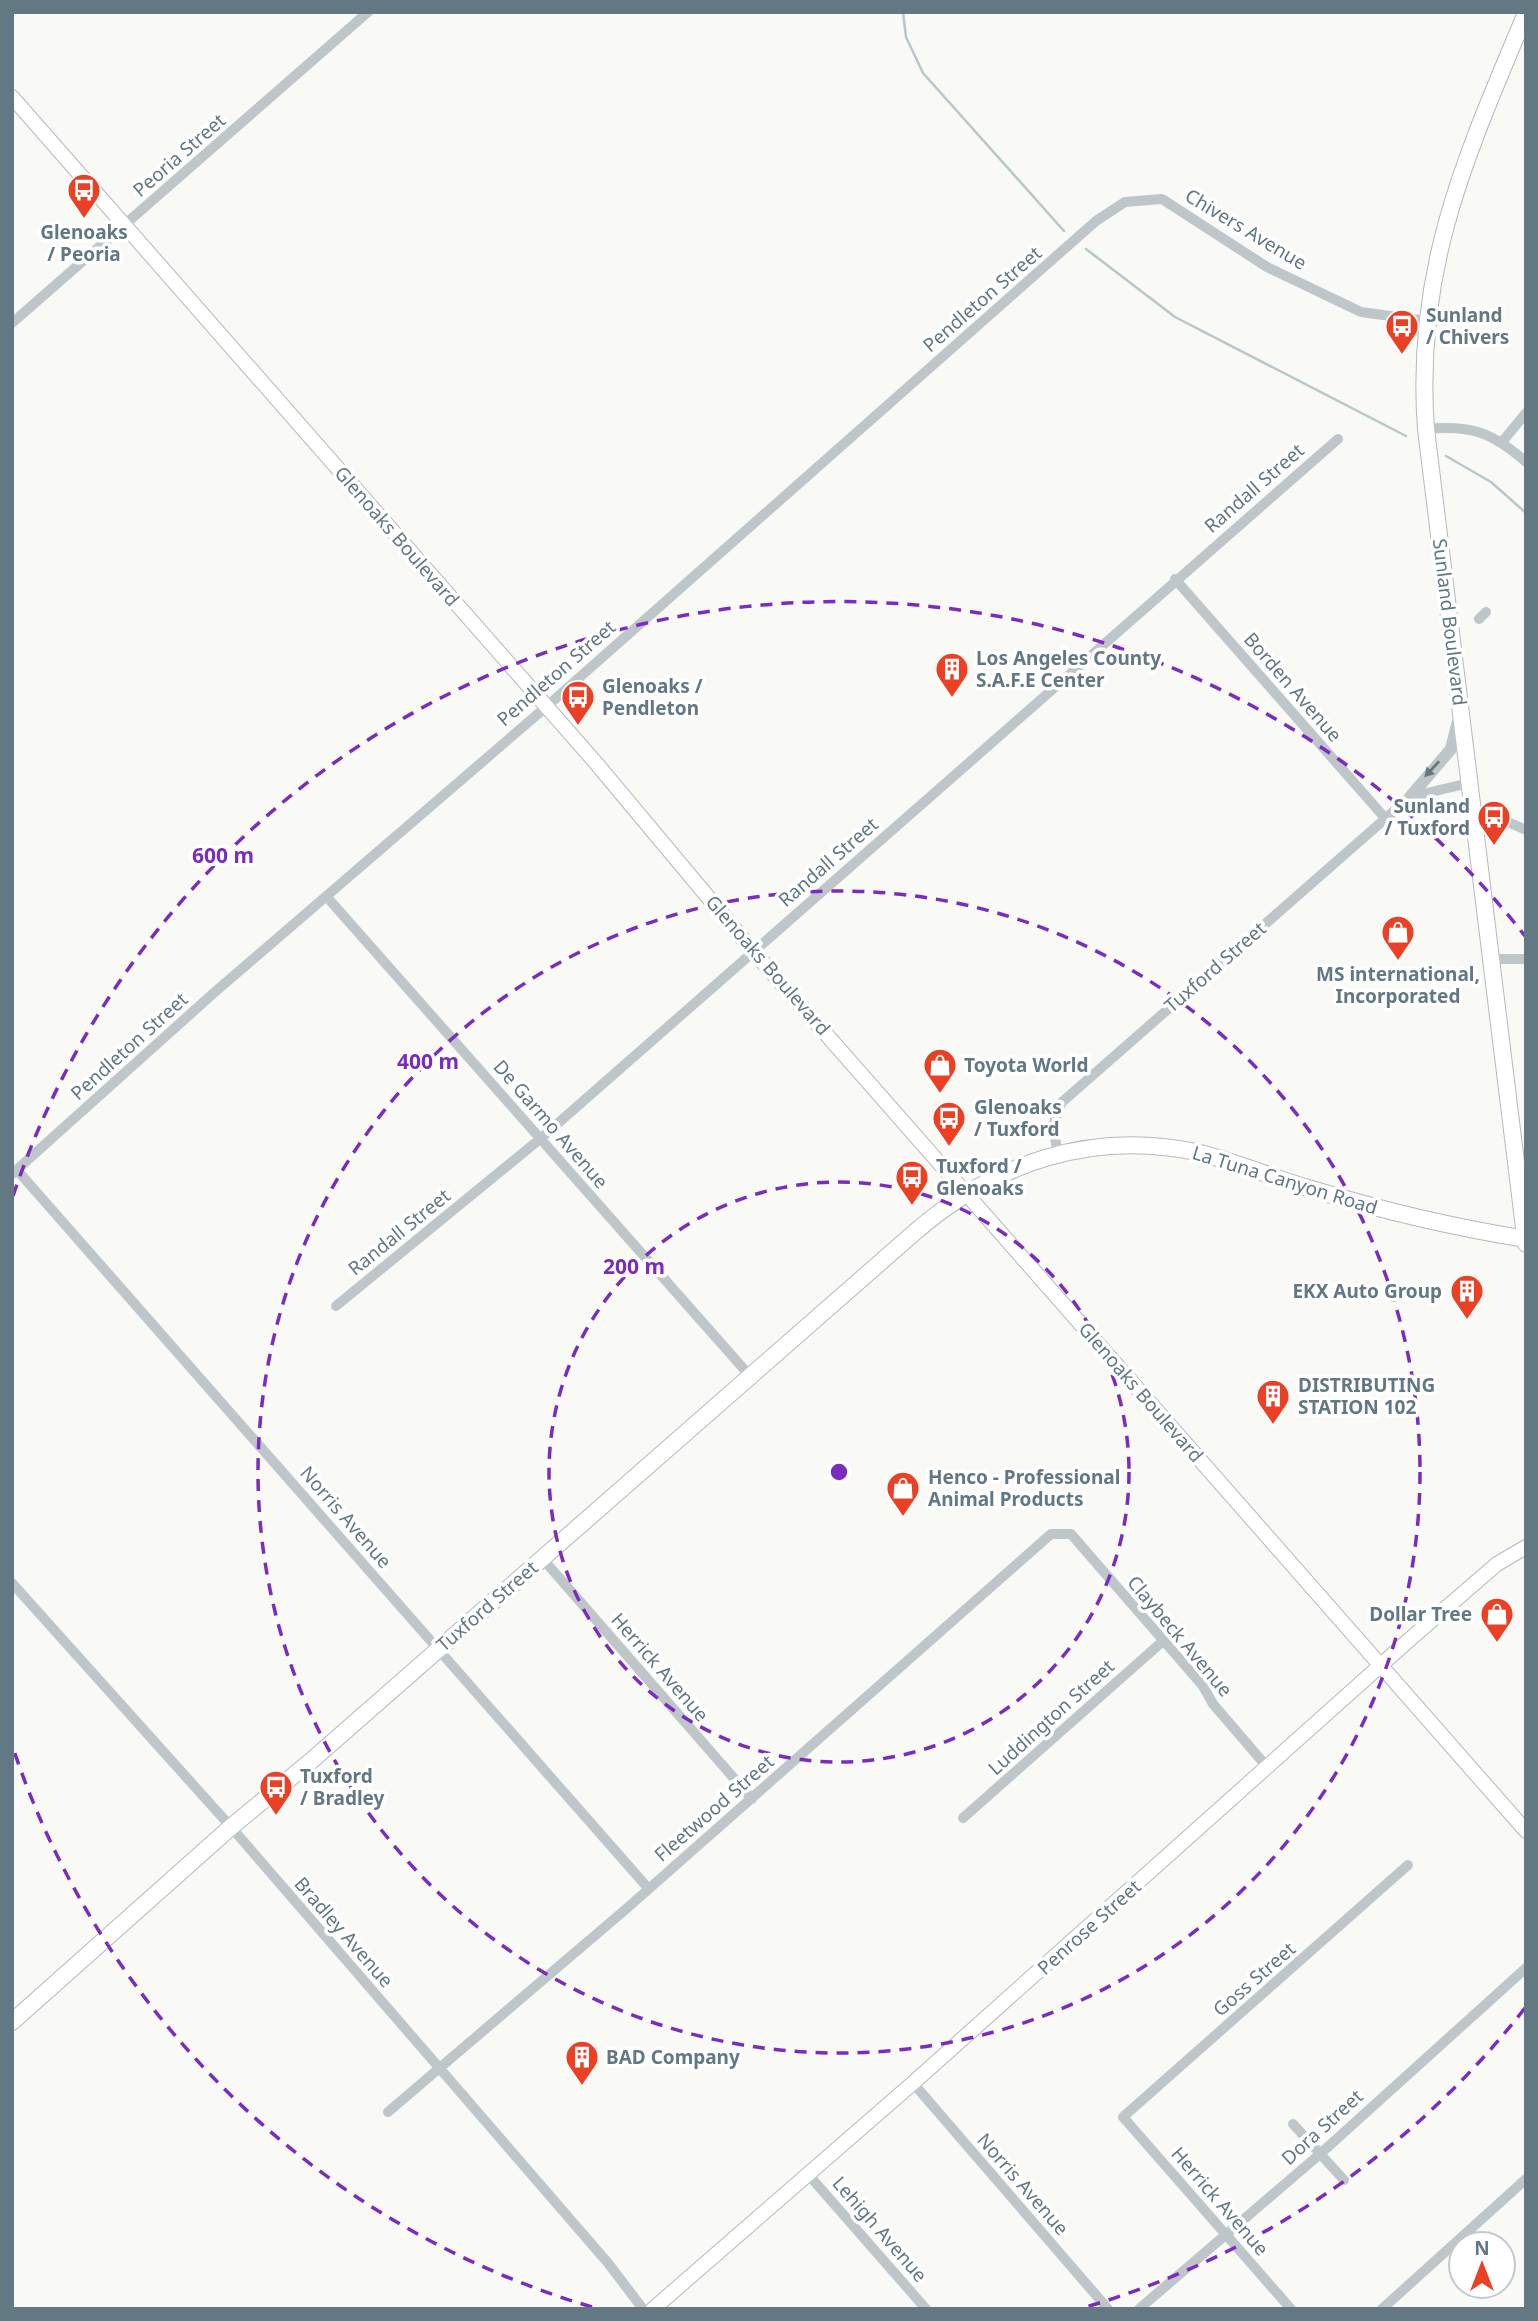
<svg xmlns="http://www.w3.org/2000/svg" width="1538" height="2321" font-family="'Noto Sans',sans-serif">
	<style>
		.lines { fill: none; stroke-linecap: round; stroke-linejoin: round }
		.stream { stroke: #b7c7ca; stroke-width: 2.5 }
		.secondary-casing { stroke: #b2babe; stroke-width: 16 }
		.primary-casing { stroke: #b3babe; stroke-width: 18 }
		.minor { stroke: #bfc6c9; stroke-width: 10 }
		.tertiary { stroke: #bfc6c9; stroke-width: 12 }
		.secondary { stroke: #fff; stroke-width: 14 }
		.primary { stroke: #fff; stroke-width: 16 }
		.oneway { fill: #627883 }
		.ring { fill: none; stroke: #7b2cbf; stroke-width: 3.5; stroke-dasharray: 12 9 }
		.labels { text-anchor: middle; stroke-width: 7; stroke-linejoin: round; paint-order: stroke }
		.street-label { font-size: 19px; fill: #627883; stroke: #fff }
		.poi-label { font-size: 19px; font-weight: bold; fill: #627883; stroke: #fff; text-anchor: start }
		.centre { fill: #7b2cbf; stroke: #fff; stroke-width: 3.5 }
		.ring-label { font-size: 21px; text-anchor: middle; font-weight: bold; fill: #7b2cbf; stroke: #fff; stroke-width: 7; stroke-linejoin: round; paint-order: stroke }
	</style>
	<rect width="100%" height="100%" fill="#f9f9f6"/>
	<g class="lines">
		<!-- stream -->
		<path class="stream" d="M903 12 906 37 923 73 1064 231
			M1086 249 1175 317 1406 436
			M1446 456 1491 482 1526 513"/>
		<defs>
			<path id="secondary" d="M12 97 596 763 753 951 1526 1831
				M653 2309 913 2083 1409 1640 1497 1564 1526 1547"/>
			<path id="primary" d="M1526 13C1466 156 1414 269 1426 429L1526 1244
				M12 2022 231 1827 311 1761 915 1232C995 1163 1090 1130 1196 1152 1234 1161 1271 1177 1308 1188 1380 1210 1451 1227 1526 1239"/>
		</defs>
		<!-- secondary casing -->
		<use href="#secondary" class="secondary-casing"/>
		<!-- primary casing -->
		<use href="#primary" class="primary-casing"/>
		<!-- minor -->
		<path class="minor" d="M12 323 368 12
			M1426 429C1471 425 1492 432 1526 462
			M1502 442 1526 413
			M1175 579 1385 818
			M1479 619 1486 612
			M1474 823 1503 820 1526 830
			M326 896 750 1376
			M1492 959H1526
			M1058 1155 1053 1126 1061 1103 1410 797 1469 783
			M17 1170 648 1888
			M12 1174 216 991 546 707 1096 221 1125 202 1162 199 1267 267 1361 312 1427 321
			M336 1306 540 1139 1338 439
			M542 1558 752 1799
			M12 1583 231 1827 608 2263 643 2309
			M963 1818 1163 1641
			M913 2083 1108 2309
			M388 2112 626 1909 1051 1534H1071L1203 1686 1213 1704 1268 1768
			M1293 2124 1344 2180
			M807 2173 926 2309
			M1139 2309 1320 2154 1526 1968
			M1291 2309 1123 2117 1408 1865
			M1382 2309 1526 2179"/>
		<!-- tertiary -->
		<path class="tertiary" d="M1410 797 1451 749 1458 721"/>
		<!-- secondary -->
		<use href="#secondary" class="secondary"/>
		<!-- primary -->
		<use href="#primary" class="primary"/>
	</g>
	<!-- one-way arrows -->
	<defs><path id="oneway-solid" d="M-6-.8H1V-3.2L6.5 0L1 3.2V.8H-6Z" transform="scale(1.75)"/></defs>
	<use class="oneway" href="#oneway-solid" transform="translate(1432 769) rotate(133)"/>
	<!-- distance rings -->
	<g class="ring">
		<circle cx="839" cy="1472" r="290"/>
		<circle cx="839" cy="1472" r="581"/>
		<path d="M1525 2008A871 871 0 0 1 1086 2307M592 2307A871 871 0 0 1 13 1748M13 1196A871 871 0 0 1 1525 936"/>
	</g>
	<!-- icons -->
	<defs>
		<symbol id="bus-pin" viewBox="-11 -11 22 30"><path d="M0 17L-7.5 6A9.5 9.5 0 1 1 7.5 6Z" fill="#ec4024" stroke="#fff"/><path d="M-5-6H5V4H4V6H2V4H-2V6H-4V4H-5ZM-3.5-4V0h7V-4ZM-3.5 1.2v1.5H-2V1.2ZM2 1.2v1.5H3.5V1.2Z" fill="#fff"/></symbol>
		<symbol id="building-pin" viewBox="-11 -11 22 30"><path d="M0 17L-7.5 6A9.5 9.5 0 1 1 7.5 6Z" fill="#ec4024" stroke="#fff"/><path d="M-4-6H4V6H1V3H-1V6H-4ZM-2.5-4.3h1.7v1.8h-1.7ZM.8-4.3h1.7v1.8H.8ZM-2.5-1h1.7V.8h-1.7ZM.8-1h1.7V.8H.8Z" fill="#fff"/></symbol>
		<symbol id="shop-pin" viewBox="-11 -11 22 30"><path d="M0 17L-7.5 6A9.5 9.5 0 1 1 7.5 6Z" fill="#ec4024" stroke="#fff"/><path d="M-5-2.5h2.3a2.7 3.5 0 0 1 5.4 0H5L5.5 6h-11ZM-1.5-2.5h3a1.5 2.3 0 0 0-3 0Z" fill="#fff"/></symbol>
	</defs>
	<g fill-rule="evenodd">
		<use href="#bus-pin" x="65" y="171" width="38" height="52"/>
		<use href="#bus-pin" x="1383" y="307" width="38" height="52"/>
		<use href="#building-pin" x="933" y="650" width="38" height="52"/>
		<use href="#bus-pin" x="559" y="678" width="38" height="52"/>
		<use href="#bus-pin" x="1475" y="798" width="38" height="52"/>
		<use href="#shop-pin" x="1379" y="913" width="38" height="52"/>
		<use href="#shop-pin" x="921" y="1046" width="38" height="52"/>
		<use href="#bus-pin" x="930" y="1099" width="38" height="52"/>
		<use href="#bus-pin" x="893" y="1158" width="38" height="52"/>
		<use href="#building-pin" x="1448" y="1272" width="38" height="52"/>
		<use href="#building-pin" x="1254" y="1377" width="38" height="52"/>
		<use href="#shop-pin" x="884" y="1469" width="38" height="52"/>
		<use href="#shop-pin" x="1478" y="1595" width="38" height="52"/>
		<use href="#bus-pin" x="257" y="1768" width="38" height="52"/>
		<use href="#building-pin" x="563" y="2038" width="38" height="52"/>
	</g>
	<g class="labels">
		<!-- street labels -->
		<g class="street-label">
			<text transform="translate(179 155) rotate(-41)" y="7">Peoria Street</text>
			<text transform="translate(1246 229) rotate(31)" y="7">Chivers Avenue</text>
			<text transform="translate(982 299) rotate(-41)" y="7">Pendleton Street</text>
			<text transform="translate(1254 488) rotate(-41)" y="7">Randall Street</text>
			<text transform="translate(397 536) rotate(49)" y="7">Glenoaks Boulevard</text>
			<text transform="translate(1450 622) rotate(83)" y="7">Sunland Boulevard</text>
			<text transform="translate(556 673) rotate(-41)" y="7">Pendleton Street</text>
			<text transform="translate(1293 687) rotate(49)" y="7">Borden Avenue</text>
			<text transform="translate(828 862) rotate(-41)" y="7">Randall Street</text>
			<text transform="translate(768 965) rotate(49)" y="7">Glenoaks Boulevard</text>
			<text transform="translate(1215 967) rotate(-41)" y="7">Tuxford Street</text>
			<text transform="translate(129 1046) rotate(-42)" y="7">Pendleton Street</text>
			<text transform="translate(551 1124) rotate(49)" y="7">De Garmo Avenue</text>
			<text transform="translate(1285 1180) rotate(17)" y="7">La Tuna Canyon Road</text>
			<text transform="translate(399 1232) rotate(-39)" y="7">Randall Street</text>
			<text transform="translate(1141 1392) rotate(49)" y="7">Glenoaks Boulevard</text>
			<text transform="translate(346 1517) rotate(49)" y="7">Norris Avenue</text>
			<text transform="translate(487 1606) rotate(-41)" y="7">Tuxford Street</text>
			<text transform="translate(1180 1636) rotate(50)" y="7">Claybeck Avenue</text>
			<text transform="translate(660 1667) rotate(49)" y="7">Herrick Avenue</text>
			<text transform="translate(1051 1717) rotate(-42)" y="7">Luddington Street</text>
			<text transform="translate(714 1808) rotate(-41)" y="7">Fleetwood Street</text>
			<text transform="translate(1089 1927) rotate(-42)" y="7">Penrose Street</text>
			<text transform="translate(344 1932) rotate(49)" y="7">Bradley Avenue</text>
			<text transform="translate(1254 1979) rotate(-41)" y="7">Goss Street</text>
			<text transform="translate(1322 2127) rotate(-42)" y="7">Dora Street</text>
			<text transform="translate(1023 2184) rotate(49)" y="7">Norris Avenue</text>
			<text transform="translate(1220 2201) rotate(49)" y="7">Herrick Avenue</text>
			<text transform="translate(880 2229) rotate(49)" y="7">Lehigh Avenue</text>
		</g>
		<!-- poi labels -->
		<g class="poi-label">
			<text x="84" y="239" text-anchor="middle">Glenoaks<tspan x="84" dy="22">/ Peoria</tspan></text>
			<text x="1426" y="322">Sunland<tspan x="1426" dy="22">/ Chivers</tspan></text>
			<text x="976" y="665">Los Angeles County<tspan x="976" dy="22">S.A.F.E Center</tspan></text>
			<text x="602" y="693">Glenoaks /<tspan x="602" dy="22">Pendleton</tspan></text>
			<text x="1470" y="813" text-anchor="end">Sunland<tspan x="1470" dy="22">/ Tuxford</tspan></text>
			<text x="1398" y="981" text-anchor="middle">MS international,<tspan x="1398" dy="22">Incorporated</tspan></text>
			<text x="964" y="1072">Toyota World</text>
			<text x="974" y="1114">Glenoaks<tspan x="974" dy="22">/ Tuxford</tspan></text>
			<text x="936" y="1173">Tuxford /<tspan x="936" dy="22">Glenoaks</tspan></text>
			<text x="1442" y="1298" text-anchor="end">EKX Auto Group</text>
			<text x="1298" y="1392">DISTRIBUTING<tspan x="1298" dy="22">STATION 102</tspan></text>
			<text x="928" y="1484">Henco - Professional<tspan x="928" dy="22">Animal Products</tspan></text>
			<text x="1472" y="1621" text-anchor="end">Dollar Tree</text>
			<text x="300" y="1783">Tuxford<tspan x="300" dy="22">/ Bradley</tspan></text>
			<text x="606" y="2064">BAD Company</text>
		</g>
	</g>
	<circle cx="839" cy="1472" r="10" class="centre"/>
	<g class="ring-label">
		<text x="223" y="863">600 m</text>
		<text x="428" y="1069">400 m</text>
		<text x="634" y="1274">200 m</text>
	</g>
	<!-- border -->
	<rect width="1538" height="2321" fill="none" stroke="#627883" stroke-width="28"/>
	<!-- north arrow -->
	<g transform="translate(1482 2265)"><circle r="33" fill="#ffffff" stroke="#c0c9cd" stroke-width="2"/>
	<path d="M0-5L12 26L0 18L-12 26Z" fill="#ec4024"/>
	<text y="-10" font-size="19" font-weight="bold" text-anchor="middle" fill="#627883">N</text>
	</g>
</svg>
